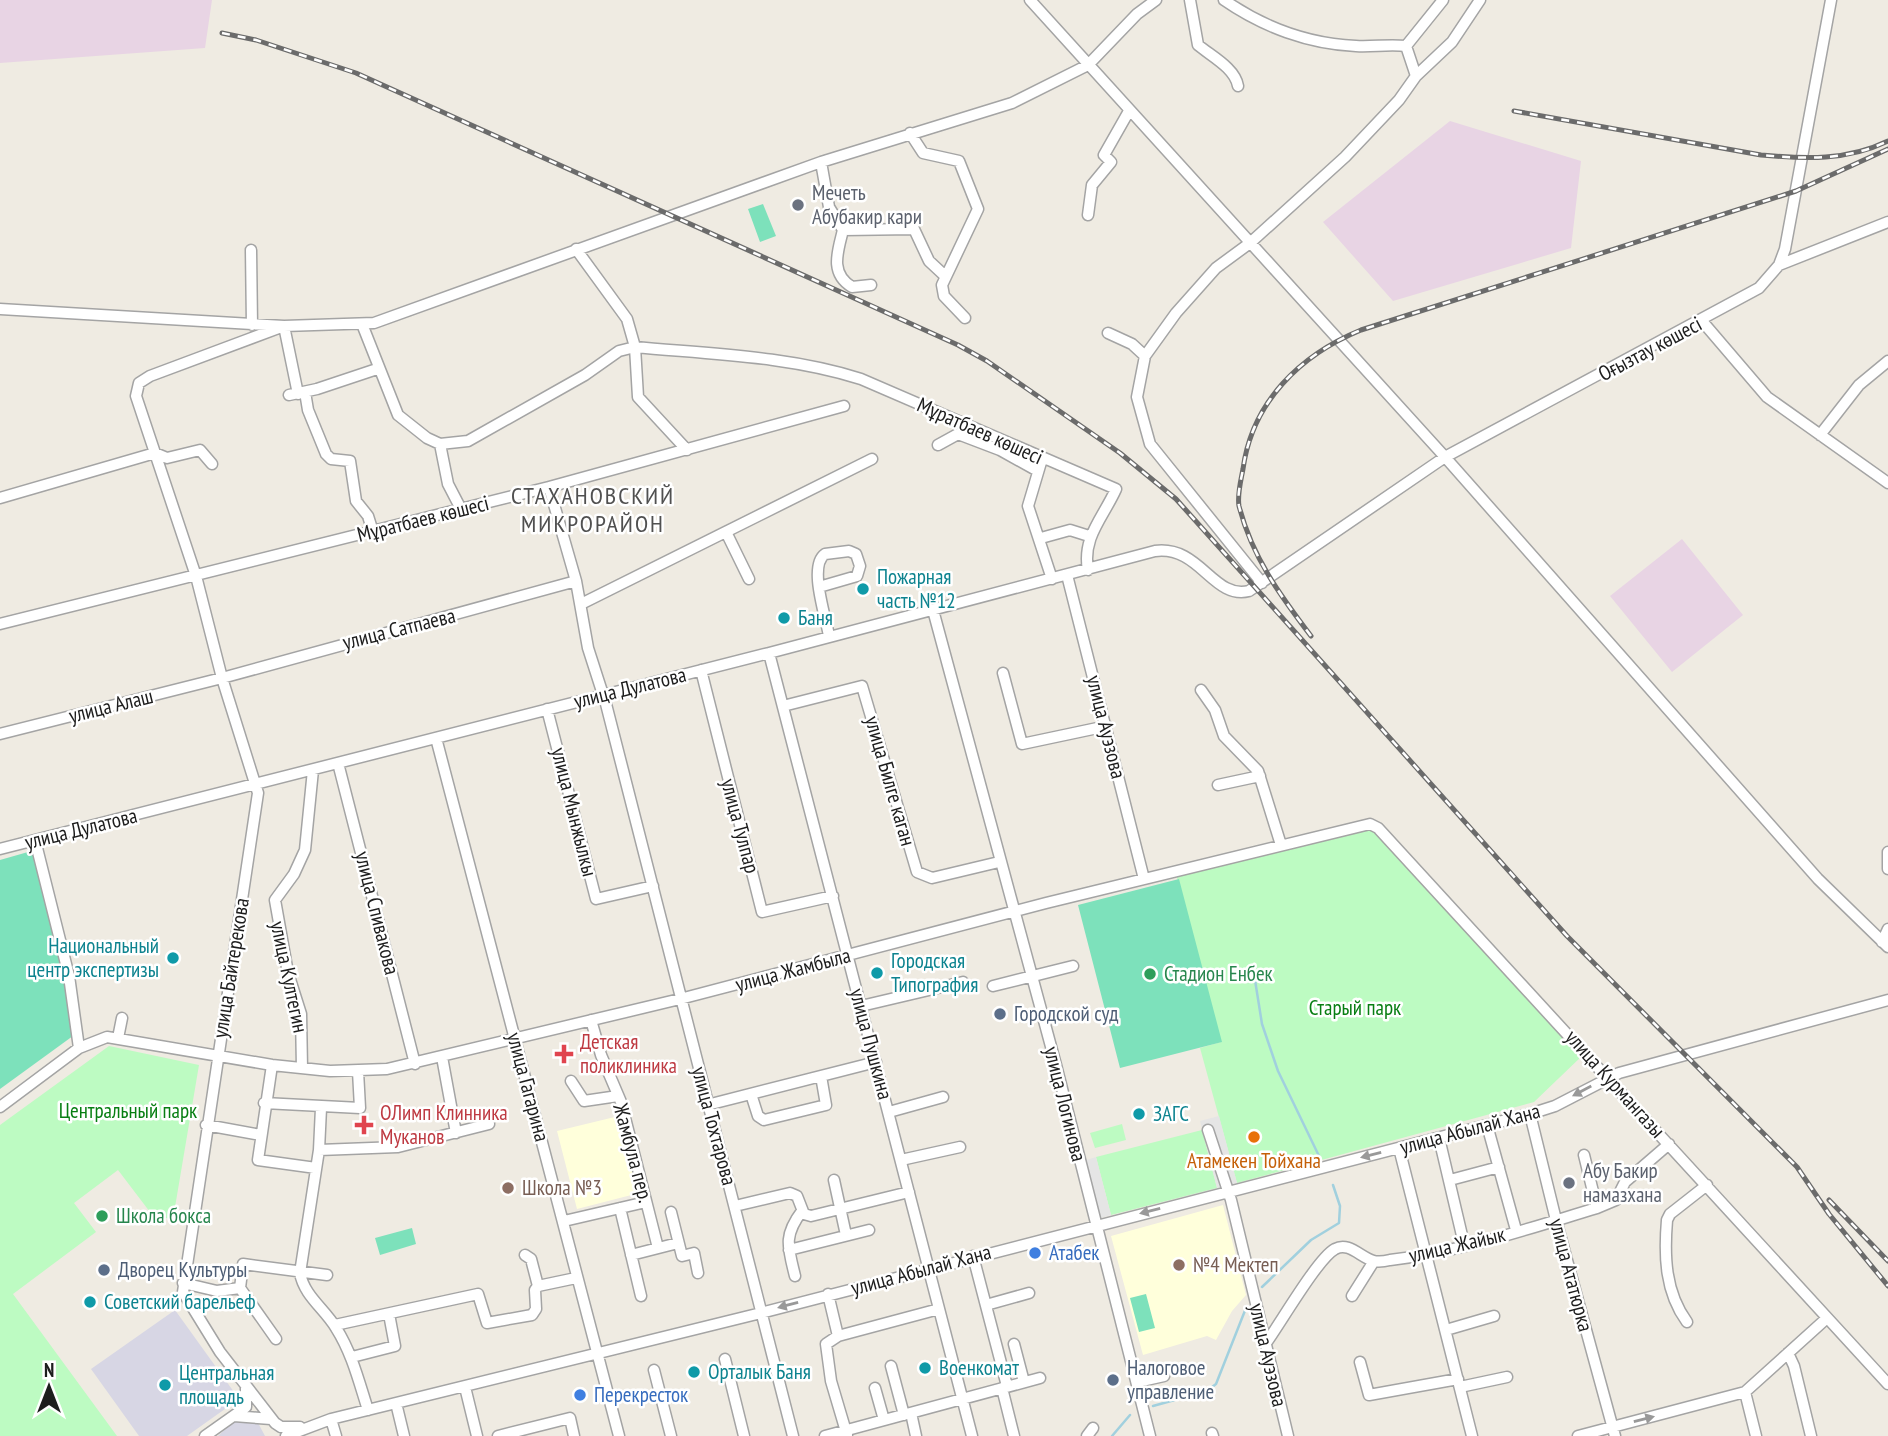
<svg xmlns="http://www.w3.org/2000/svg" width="1888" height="1436" font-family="'PT Sans Narrow',sans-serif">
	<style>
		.industrial { fill: #e8d4e4 }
		.education { fill: #ffffdb }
		.park { fill: #bdfbc2 }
		.pitch { fill: #7de1bb }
		.parking { fill: #e5e5e5 }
		.plaza { fill: #d7d6e4 }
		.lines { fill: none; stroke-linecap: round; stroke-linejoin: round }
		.stream { stroke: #a1d0de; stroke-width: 2.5 }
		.minor-casing { stroke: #a4a4a4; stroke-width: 13 }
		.minor { stroke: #fff; stroke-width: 10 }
		.rail-casing { stroke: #6b6b6b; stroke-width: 5 }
		.rail { stroke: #fff; stroke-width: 2.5; stroke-dasharray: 8; stroke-linecap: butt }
		.oneway { fill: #999 }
		.worship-dot { fill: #6b7280; stroke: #fff; stroke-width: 2.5 }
		.culture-dot { fill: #0f9aa8; stroke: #fff; stroke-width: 2.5 }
		.leisure-dot { fill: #2e9e5b; stroke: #fff; stroke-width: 2.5 }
		.service-dot { fill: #5c6f8a; stroke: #fff; stroke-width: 2.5 }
		.health-dot { fill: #e0444e; stroke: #fff; stroke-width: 2.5 }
		.food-dot { fill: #e8710a; stroke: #fff; stroke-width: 2.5 }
		.education-dot { fill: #8d6e63; stroke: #fff; stroke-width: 2.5 }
		.shop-dot { fill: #3f7fe0; stroke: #fff; stroke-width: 2.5 }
		.labels { text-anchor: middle; stroke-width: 5; stroke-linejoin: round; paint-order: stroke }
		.worship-label { font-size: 21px; fill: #5b616d; stroke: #fff; text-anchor: start }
		.street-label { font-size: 21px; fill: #1d1d1d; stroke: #fff }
		.culture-label { font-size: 21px; fill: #0d838f; stroke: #fff; text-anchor: start }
		.leisure-label { font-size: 21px; fill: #27864d; stroke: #fff; text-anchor: start }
		.park-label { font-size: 21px; fill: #077e12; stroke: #fff }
		.service-label { font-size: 21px; fill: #4e5e75; stroke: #fff; text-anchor: start }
		.health-label { font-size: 21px; fill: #be3a42; stroke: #fff; text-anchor: start }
		.food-label { font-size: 21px; fill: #c56008; stroke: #fff }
		.education-label { font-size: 21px; fill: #785e54; stroke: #fff; text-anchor: start }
		.shop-label { font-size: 21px; fill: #366cbe; stroke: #fff; text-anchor: start }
		.quarter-label { font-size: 24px; letter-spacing: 2px; fill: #505050; stroke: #fff }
	</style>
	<rect width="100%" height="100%" fill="#efebe2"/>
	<!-- industrial -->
	<path class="industrial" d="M0 0H212L205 48 0 63Z
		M1450 121 1581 161 1571 248 1393 301 1323 222Z
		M1682 539 1743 615 1672 672 1610 596Z"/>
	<!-- education -->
	<path class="education" d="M623 1115 643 1192 577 1209 557 1131Z
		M1223 1205 1246 1295 1232 1311 1216 1340 1207 1336 1143 1355 1111 1236Z"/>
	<!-- park -->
	<path class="park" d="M1373 827 1583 1055 1534 1102 1237 1183 1200 1048 1221 1042 1176 874Z
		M109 1046 199 1065 173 1219 153 1216 118 1170 74 1203 96 1232 13 1294 117 1436H0V1125Z
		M1122 1124 1126 1140 1095 1148 1090 1133Z
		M1202 1130 1217 1188 1111 1215 1096 1157Z"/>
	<!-- pitch -->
	<path class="pitch" d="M763 204 776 236 760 242 748 209Z
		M35 850 77 1033 0 1089V860Z
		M1179 879 1222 1042 1120 1068 1078 905Z
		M412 1228 416 1244 380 1255 375 1238Z
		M1146 1294 1155 1328 1139 1332 1130 1298Z"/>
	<!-- parking -->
	<path class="parking" d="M1219 1116 1237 1183 1217 1188 1200 1121Z
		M1096 1157 1111 1215 1094 1220 1080 1162Z"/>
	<!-- plaza -->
	<path class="plaza" d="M175 1310 239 1399 187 1436H139L91 1369Z
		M235 1420 257 1421 265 1436H218Z"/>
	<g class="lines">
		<!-- stream -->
		<path class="stream" d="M1255 980 1262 1024 1278 1071 1319 1156
			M1262 1287 1311 1240 1339 1223 1340 1206 1333 1185
			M1153 1406 1207 1391 1216 1384 1246 1308
			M1112 1436 1130 1415"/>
		<defs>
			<path id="minor" d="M1030 0 1445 457 1818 879 1888 947
				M1190 0 1198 45C1211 56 1235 68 1238 86
				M1224 0C1263 27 1309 44 1356 46 1373 47 1389 44 1406 46
				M1406 46 1443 0
				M1406 46 1416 76
				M910 133 923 153 959 161 978 209 942 285 944 296 965 318
				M821 162 829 207 843 230 914 229 929 261 944 275
				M1088 215 1092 185 1111 162 1104 155 1129 111
				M843 230C838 251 829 273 852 287L871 285
				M576 249 627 319 635 347 638 397 687 450
				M251 250 252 325
				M1779 265 1888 222
				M0 309 284 326 374 323 821 162 1012 103 1088 65 1137 14 1156 0
				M1702 321 1767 397 1888 483
				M362 324 398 415 427 438 440 444 468 441 585 375 619 351 635 347C710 354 789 356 861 379L1116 489C1103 518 1082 537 1088 570
				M284 326 150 376 139 383 136 396 196 576 222 678 258 793 183 1292 220 1352 275 1423 281 1427H300
				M284 326 298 394
				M1108 333 1132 344 1145 356
				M305 392 308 410 326 454 331 459 350 461 356 501 368 516 373 532
				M289 395 317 389 377 369
				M1820 435 1859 385 1888 361
				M440 444 448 484 461 509
				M938 445 958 434 1000 450 1036 470
				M1042 459 1028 506 1052 579
				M549 487 576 581 588 648 606 704 793 1436
				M0 498 155 453 167 458 200 450 212 464
				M726 532 749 579
				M1041 538 1070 530 1089 536
				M1067 575 1144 879
				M1262 583 1150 444 1137 397 1145 356 1176 313 1216 268 1250 243 1345 157 1399 100 1416 76 1452 42 1480 0
				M819 587 857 576 860 566 856 554 849 551 825 554C808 566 826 617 829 636
				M581 604 872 459
				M933 610 1056 1065 1150 1436
				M0 624 549 487 844 406
				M769 653 972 1436
				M701 670 762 912 833 896
				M1003 673 1022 744 1107 726
				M1201 690 1215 710 1224 736 1258 771 1281 845
				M783 706 862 686 917 872 932 878 999 862
				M547 709 596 899 653 886
				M0 734 222 678 576 581
				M436 738 619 1436
				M338 763 415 1064
				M1218 785 1260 776
				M35 840 69 976 79 1048
				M0 849 769 653 1155 551C1200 545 1213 600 1249 591L1445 457 1759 288 1779 265 1785 249 1831 0
				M1888 852V869
				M1882 942 1888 929
				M993 986 1073 966
				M861 1006 963 982
				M591 1020 601 1055 621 1102 658 1248
				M118 1038 122 1018
				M442 1057 456 1133
				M272 1065 258 1160 316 1168
				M302 1068 301 1014 288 973 275 900 294 874 305 850 313 770
				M571 1081 584 1101 618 1096
				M751 1094 758 1116 764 1120 826 1105 821 1076
				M264 1103 360 1108 358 1071
				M707 1105 876 1062
				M0 1107 79 1048 107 1037 272 1065 330 1071 387 1069 680 999 1046 903 1370 824 1378 828 1888 1384
				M321 1108 319 1150 300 1273C304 1296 325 1309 336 1328 352 1353 359 1382 368 1410
				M889 1112 943 1097
				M1530 1114 1556 1220 1615 1436
				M206 1125 261 1135
				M1487 1125 1516 1230
				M1208 1130 1231 1200 1288 1436
				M1439 1138 1464 1244
				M1399 1148 1472 1436
				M319 1150 398 1147 489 1124
				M1584 1155 1597 1208
				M901 1160 960 1147
				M834 1180 846 1235
				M1450 1180 1499 1167
				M735 1206 790 1193 797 1196 804 1214 811 1216 909 1192
				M620 1208 641 1296
				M671 1212 682 1256 694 1253 698 1273
				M564 1221 646 1202
				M789 1250 869 1230
				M631 1255 678 1243
				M973 1256 1007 1386
				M795 1276C788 1247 783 1236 802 1211
				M183 1283 217 1291 240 1288
				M538 1286 576 1278
				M828 1294 838 1336
				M1352 1296 1374 1261
				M986 1305 1029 1293
				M1687 1322C1665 1292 1664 1256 1667 1220L1670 1214 1707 1185
				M335 1325 478 1294 487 1323 532 1315 536 1309 535 1290 538 1286 531 1259 525 1255
				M1446 1330 1494 1316
				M276 1339 240 1288 243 1264 327 1275
				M1266 1343C1280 1324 1318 1258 1335 1249 1349 1241 1361 1258 1374 1261 1378 1262 1386 1261 1390 1260 1460 1252 1530 1228 1597 1208L1616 1200 1625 1182 1669 1144
				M1014 1344 1024 1382
				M1788 1353 1794 1366 1811 1436
				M352 1357 395 1346 389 1314
				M725 1359 744 1436
				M1360 1362 1369 1395 1458 1379
				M891 1366 904 1415
				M654 1370 671 1436
				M1137 1382 1164 1376
				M465 1387 477 1436
				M1460 1387 1507 1377
				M875 1388 884 1420
				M1002 1388 1014 1436
				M1745 1392 1756 1436
				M396 1403 404 1436
				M911 1413 916 1436
				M234 1416 271 1419
				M331 1419 336 1436
				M1212 1433 1213 1436
				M847 1435 831 1381 826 1344 838 1336 939 1309
				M205 1436 246 1407V1388
				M286 1436 331 1419 761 1313 1530 1114 1555 1106 1619 1073 1888 1000
				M498 1436 570 1418 574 1436
				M825 1436 1040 1378
				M1087 1436 1093 1428
				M1578 1436 1745 1392 1827 1318"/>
		</defs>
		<!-- minor casing -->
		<use href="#minor" class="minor-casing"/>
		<!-- minor -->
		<use href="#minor" class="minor"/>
		<defs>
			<path id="rail" d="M222 33 256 40 356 73 958 345 987 361 1120 453 1176 499 1567 936 1797 1167 1829 1214 1888 1286
				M1514 111 1761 155C1805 159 1847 161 1888 141
				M1311 636C1280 595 1252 557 1239 506 1237 495 1241 480 1243 469 1252 402 1300 355 1361 330L1796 191 1888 149
				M1829 1200 1888 1261"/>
		</defs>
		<!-- rail casing -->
		<use href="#rail" class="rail-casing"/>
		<!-- rail -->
		<use href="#rail" class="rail"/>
	</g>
	<!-- one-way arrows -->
	<defs><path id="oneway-solid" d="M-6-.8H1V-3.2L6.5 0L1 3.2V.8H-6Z" transform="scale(1.75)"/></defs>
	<g class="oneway">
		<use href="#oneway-solid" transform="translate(1582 1091) rotate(152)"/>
		<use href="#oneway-solid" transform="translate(1371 1155) rotate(166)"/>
		<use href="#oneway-solid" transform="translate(1150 1211) rotate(166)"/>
		<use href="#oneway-solid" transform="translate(788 1305) rotate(165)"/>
		<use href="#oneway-solid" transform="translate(1644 1419) rotate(-14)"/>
	</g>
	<!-- markers -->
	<g class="worship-dot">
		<circle cx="798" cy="205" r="7"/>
		<circle cx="1569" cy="1183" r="7"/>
	</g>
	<g class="culture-dot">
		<circle cx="863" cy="589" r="7"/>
		<circle cx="784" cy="618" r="7"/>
		<circle cx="173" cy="958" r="7"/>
		<circle cx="877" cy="973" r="7"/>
		<circle cx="1139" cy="1114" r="7"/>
		<circle cx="90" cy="1302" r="7"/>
		<circle cx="925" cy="1368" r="7"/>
		<circle cx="694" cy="1372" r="7"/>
		<circle cx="165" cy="1385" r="7"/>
	</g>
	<g class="leisure-dot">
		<circle cx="1150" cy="974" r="7"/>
		<circle cx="102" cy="1216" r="7"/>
	</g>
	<g class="service-dot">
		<circle cx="1000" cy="1014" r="7"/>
		<circle cx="104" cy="1270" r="7"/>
		<circle cx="1113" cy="1380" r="7"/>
	</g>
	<g class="health-dot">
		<path d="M560.5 1043.5h7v7h7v7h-7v7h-7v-7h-7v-7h7z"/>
		<path d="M360.5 1114.5h7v7h7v7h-7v7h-7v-7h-7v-7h7z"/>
	</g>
	<circle class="food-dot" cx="1254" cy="1137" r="7"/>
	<g class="education-dot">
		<circle cx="508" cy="1188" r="7"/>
		<circle cx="1179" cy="1265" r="7"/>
	</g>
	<g class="shop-dot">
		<circle cx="1035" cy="1253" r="7"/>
		<circle cx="580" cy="1395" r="7"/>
	</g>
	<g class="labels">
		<!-- worship labels -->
		<g class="worship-label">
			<text x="812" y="200">Мечеть<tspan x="812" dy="24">Абубакир кари</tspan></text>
			<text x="1583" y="1178">Абу Бакир<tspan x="1583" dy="24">намазхана</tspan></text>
		</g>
		<!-- street labels -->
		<g class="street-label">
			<text transform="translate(1650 349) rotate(-28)" y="7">Оғызтау көшесі</text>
			<text transform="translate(980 431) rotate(24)" y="7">Мұратбаев көшесі</text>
			<text transform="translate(423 519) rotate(-14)" y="7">Мұратбаев көшесі</text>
			<text transform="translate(399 629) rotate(-14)" y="7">улица Сатпаева</text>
			<text transform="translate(630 688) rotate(-14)" y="7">улица Дулатова</text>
			<text transform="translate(111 706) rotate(-14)" y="7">улица Алаш</text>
			<text transform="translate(1106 727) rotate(76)" y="7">улица Ауэзова</text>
			<text transform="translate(890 781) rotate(74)" y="7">улица Билге каган</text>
			<text transform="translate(574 812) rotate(76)" y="7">улица Мынжылкы</text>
			<text transform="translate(740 826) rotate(75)" y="7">улица Тулпар</text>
			<text transform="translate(81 829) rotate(-14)" y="7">улица Дулатова</text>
			<text transform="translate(377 913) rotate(76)" y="7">улица Спивакова</text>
			<text transform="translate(231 968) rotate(-81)" y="7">улица Байтерекова</text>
			<text transform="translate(793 970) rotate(-15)" y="7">улица Жамбыла</text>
			<text transform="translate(289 977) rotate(78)" y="7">улица Култегин</text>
			<text transform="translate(871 1044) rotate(75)" y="7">улица Пушкина</text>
			<text transform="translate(1615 1084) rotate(48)" y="7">улица Курмангазы</text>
			<text transform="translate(528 1087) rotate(75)" y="7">улица Гагарина</text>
			<text transform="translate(1065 1104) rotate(76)" y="7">улица Логинова</text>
			<text transform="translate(714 1126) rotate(75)" y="7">улица Тохтарова</text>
			<text transform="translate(1470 1129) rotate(-15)" y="7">улица Абылай Хана</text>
			<text transform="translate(633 1153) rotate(75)" y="7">Жамбула пер.</text>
			<text transform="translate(1457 1245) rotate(-13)" y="7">улица Жайык</text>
			<text transform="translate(921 1270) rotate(-15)" y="7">улица Абылай Хана</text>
			<text transform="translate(1571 1275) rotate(75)" y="7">улица Ататюрка</text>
			<text transform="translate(1268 1355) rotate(77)" y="7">улица Ауэзова</text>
		</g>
		<!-- culture labels -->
		<g class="culture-label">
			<text x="877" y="584">Пожарная<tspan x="877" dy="24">часть №12</tspan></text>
			<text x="798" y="625">Баня</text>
			<text x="159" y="953" text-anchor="end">Национальный<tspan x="159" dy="24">центр экспертизы</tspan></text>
			<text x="891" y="968">Городская<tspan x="891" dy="24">Типография</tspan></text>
			<text x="1153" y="1121">ЗАГС</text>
			<text x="104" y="1309">Советский барельеф</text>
			<text x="939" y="1375">Военкомат</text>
			<text x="708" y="1379">Орталык Баня</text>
			<text x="179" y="1380">Центральная<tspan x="179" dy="24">площадь</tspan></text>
		</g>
		<!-- leisure labels -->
		<g class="leisure-label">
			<text x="1164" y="981">Стадион Енбек</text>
			<text x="116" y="1223">Школа бокса</text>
		</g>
		<!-- park labels -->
		<g class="park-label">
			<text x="1355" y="1015">Старый парк</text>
			<text x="128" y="1118">Центральный парк</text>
		</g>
		<!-- service labels -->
		<g class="service-label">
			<text x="1014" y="1021">Городской суд</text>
			<text x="118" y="1277">Дворец Культуры</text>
			<text x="1127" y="1375">Налоговое<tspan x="1127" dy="24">управление</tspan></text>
		</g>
		<!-- health labels -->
		<g class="health-label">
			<text x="580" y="1049">Детская<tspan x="580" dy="24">поликлиника</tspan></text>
			<text x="380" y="1120">ОЛимп Клинника<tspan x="380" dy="24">Муканов</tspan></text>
		</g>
		<!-- food labels -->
		<g class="food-label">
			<text x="1254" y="1168">Атамекен Тойхана</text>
		</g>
		<!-- education labels -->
		<g class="education-label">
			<text x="522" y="1195">Школа №3</text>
			<text x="1193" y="1272">№4 Мектеп</text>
		</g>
		<!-- shop labels -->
		<g class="shop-label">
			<text x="1049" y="1260">Атабек</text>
			<text x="594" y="1402">Перекресток</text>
		</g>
		<!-- quarter labels -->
		<g class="quarter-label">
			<text x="593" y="504">СТАХАНОВСКИЙ<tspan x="593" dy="28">МИКРОРАЙОН</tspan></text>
		</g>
	</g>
	<!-- north arrow -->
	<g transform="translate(49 1387)" stroke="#ffffff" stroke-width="5" paint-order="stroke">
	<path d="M0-5L12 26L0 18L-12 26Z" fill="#1d1d1d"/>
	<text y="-10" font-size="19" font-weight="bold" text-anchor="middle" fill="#1d1d1d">N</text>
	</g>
</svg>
